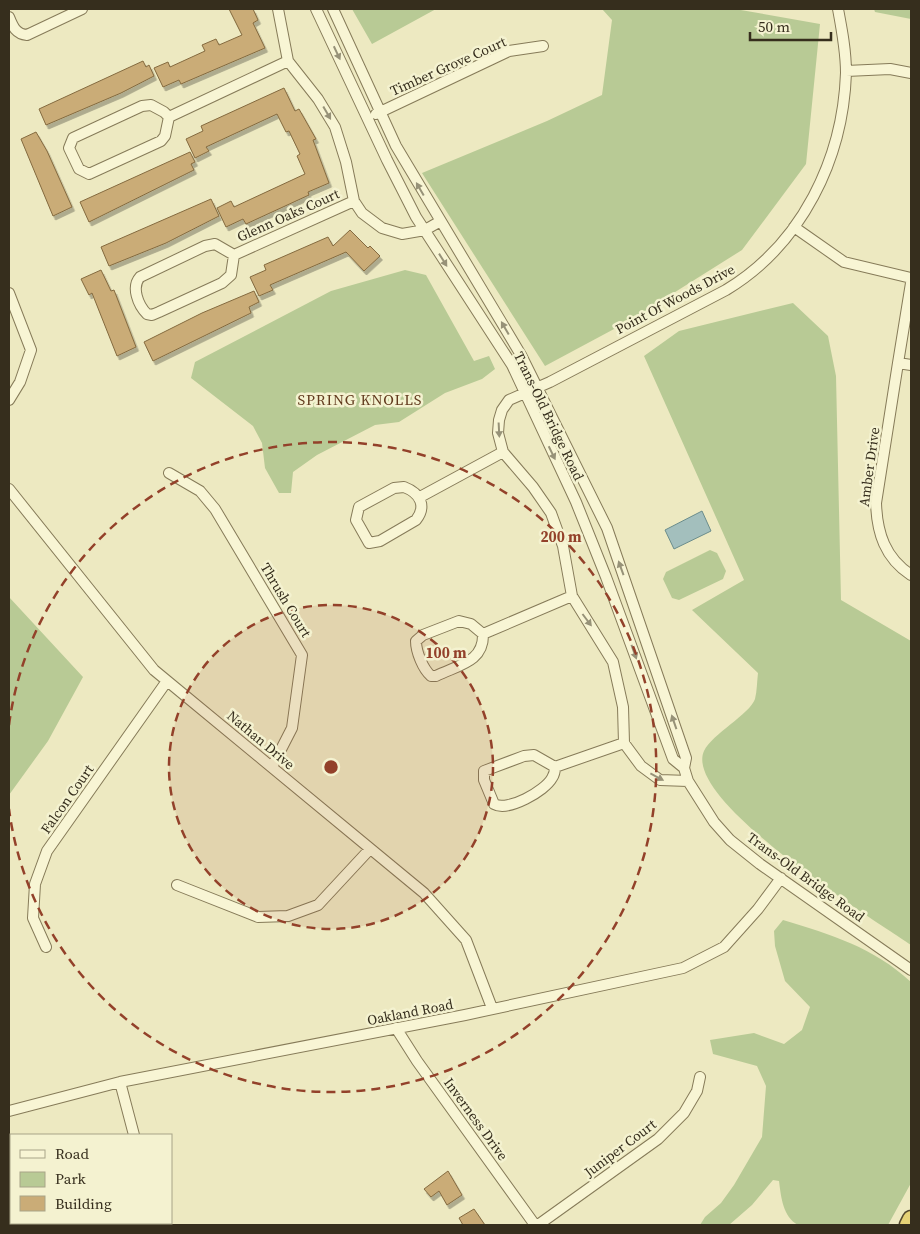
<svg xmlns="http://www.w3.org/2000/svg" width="920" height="1234" font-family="'Source Serif 4',serif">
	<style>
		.green { fill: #b8ca95 }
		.water { fill: #a3bfbd; stroke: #6b8d8c }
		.building { fill: #caac77; stroke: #846a3f; filter: url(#shadow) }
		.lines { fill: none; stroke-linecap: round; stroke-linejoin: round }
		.minor-casing { stroke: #867b59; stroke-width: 12 }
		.trunk-casing { stroke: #53472d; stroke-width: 19 }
		.minor { stroke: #f8f5d4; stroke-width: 10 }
		.trunk { stroke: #e6d276; stroke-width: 16 }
		.oneway { fill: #979278 }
		.ring { fill: none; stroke: #93412a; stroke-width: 2.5; stroke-dasharray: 9 6 }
		.labels { text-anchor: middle; stroke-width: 5; stroke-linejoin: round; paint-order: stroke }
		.street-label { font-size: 14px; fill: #362e1d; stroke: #f4f2d0 }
		.neighbourhood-label { font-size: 15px; letter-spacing: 1px; fill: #613a1d; stroke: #f4f2d0 }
		.centre { fill: #93412a; stroke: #f4f2d0; stroke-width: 2.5 }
		.ring-label { font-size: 15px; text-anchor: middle; font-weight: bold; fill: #93412a; stroke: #f4f2d0; stroke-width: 5; stroke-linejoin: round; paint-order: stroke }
	</style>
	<defs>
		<filter id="shadow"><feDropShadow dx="2.5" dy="4" stdDeviation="0" flood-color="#0004"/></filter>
	</defs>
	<rect width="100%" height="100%" fill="#ede9c1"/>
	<!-- green -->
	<path class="green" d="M352 9H436L372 44Z
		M602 9H735L820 24 806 164 742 250 629 321 545 366 422 173 547 121 602 95 612 20Z
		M874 9H911V19L875 12Z
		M405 270 426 275 474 361 489 356 495 369 482 379 445 393 399 422 375 425 317 455 293 472 291 493H279L265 468 262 443 253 426 191 378 195 362 331 291Z
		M793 303 828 336 836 376 841 600 911 641V945C874 920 682 800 704 751 712 734 750 714 755 699 757 691 757 681 758 673L692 610 744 580 644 356 679 331Z
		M710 550 717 553 726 571 723 579 679 600 672 598 663 579 666 572Z
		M9 597 83 677 48 741 9 795Z
		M783 920C832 935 873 947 911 982V1183L888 1225H798C783 1217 781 1197 779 1181L773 1180 752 1205 729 1225H700L705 1217 721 1203 734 1185 762 1137 766 1086 757 1066 713 1054 710 1040 754 1033 784 1044 802 1030 810 1007 785 981 775 946 774 931Z
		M15 1223H79L77 1225H18Z"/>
	<!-- water -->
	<path class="water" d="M702 511 711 531 674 549 665 530Z"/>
	<!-- building -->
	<path class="building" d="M229 9H253L258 20 253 23 265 48 181 84 179 80 163 87 154 68 168 62 170 67 205 51 202 45 216 39 219 45 242 35Z
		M143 61 146 67 149 65 154 76 121 93 46 125 39 109Z
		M284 88 295 111 299 109 316 139 313 140 329 183 308 192 309 195 246 224 243 219 226 227 217 208 231 201 234 207 305 174 297 156 300 154 289 131 286 132 277 114 206 147 209 151 195 158 186 139 203 131 201 126Z
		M36 132 47 151 72 207 53 216 21 139Z
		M190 152 195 162 191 164 194 170 89 222 80 202Z
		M211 199 219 216 166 243 109 266 101 247Z
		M350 230 368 248 370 246 380 256 364 271 346 252 270 285 273 290 259 296 250 277 266 270 264 265 328 237 333 246Z
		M101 270 111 291 114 290 136 347 117 356 92 293 89 295 81 279Z
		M254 291 259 302 249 307 251 313 153 361 144 342 202 313Z
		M448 1171 462 1195 447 1205 439 1191 431 1197 424 1189Z
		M474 1209 485 1225H463L459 1218Z"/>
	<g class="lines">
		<defs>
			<path id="minor" d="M278 9 288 61 318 99 335 127 346 162 354 201 362 213 382 228 402 234 425 230 439 222
				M316 9 387 160 416 217 512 365 576 502 606 577 673 759 684 768
				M333 9 396 146 521 355 607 528 686 758 684 768 688 781 714 822 730 840 760 864 911 970
				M9 17C13 27 16 34 27 35L82 9
				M846 71 890 69 911 73
				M151 105 164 112 169 117 165 136 161 141 89 174 79 169 69 148 73 138 142 106Z
				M376 114 509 51 543 46
				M169 117 288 61
				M794 227 844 262 911 278
				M215 244 234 255 231 275 222 283 159 312 152 315 147 314C138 305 131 287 140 277L205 246Z
				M234 255 354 201
				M9 293 31 350 20 382 9 400
				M898 363 911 283
				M911 365 898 363 876 503C877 533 885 558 911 575
				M169 473 200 491 215 509 302 655 292 728 272 767
				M404 487C420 493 427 506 416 520L380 541 369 543 356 520 359 507 394 488Z
				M9 489 154 670 424 893 466 940 492 1008
				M420 497 503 452
				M459 621 471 624 483 634C484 662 458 665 436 676H431C423 669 416 652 416 641L423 635Z
				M483 634 572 596
				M534 755 555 767C555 770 554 775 552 778 545 791 508 812 494 804L484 780V771L524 756Z
				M555 767 624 743
				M688 781 660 780 641 766 624 743 623 707 613 662 572 596 563 546 551 513 533 487 503 452 498 433 499 420 502 410 509 400 550 382 726 290C802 244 843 159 846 73 846 51 842 30 838 9
				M177 885 258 917 288 916 318 905 370 849
				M46 947 33 918 35 884 47 851 167 681
				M396 1028 417 1061 535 1225
				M120 1082 134 1135
				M9 1111 120 1082 465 1015 683 968 724 947 758 909 781 878
				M156 1223 157 1225
				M538 1225 658 1139 684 1113 697 1091 700 1077"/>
			<path id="trunk" d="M908 1225 911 1219"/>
		</defs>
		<!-- minor casing -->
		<use href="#minor" class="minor-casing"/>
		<!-- trunk casing -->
		<use href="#trunk" class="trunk-casing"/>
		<!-- minor -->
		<use href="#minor" class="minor"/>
		<!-- trunk -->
		<use href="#trunk" class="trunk"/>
	</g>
	<!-- one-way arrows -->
	<defs><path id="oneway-solid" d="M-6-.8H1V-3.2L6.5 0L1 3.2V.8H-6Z" transform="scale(1.25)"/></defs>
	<g class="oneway">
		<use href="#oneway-solid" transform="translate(337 53) rotate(65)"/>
		<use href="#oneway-solid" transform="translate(327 113) rotate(60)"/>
		<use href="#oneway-solid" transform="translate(420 189) rotate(-120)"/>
		<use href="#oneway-solid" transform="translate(443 260) rotate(58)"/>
		<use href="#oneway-solid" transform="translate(505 328) rotate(-120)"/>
		<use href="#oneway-solid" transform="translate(499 430) rotate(87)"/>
		<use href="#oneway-solid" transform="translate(552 453) rotate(64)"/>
		<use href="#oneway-solid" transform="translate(621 568) rotate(-110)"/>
		<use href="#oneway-solid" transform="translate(587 620) rotate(53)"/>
		<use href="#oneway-solid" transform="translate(634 652) rotate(70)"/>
		<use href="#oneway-solid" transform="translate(674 722) rotate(-109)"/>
		<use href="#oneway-solid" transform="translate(657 777) rotate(28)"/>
	</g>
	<!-- distance rings -->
	<circle cx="331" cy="767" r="162" fill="#93412a" fill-opacity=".12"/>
	<g class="ring">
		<circle cx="331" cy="767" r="162"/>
		<path d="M9 725A325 325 0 1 1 9 809"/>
	</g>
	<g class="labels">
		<!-- street labels -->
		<g class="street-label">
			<text transform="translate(448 66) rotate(-24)" y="5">Timber Grove Court</text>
			<text transform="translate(288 215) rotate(-24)" y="5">Glenn Oaks Court</text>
			<text transform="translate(675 299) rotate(-28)" y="5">Point Of Woods Drive</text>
			<text transform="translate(549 416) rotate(64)" y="5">Trans-Old Bridge Road</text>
			<text transform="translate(869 467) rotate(-82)" y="5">Amber Drive</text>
			<text transform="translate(286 600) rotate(59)" y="5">Thrush Court</text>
			<text transform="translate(261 740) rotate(40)" y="5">Nathan Drive</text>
			<text transform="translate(67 799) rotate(-55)" y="5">Falcon Court</text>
			<text transform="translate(806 877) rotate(36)" y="5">Trans-Old Bridge Road</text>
			<text transform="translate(410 1012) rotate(-11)" y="5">Oakland Road</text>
			<text transform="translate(476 1119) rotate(54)" y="5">Inverness Drive</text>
			<text transform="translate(620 1148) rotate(-37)" y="5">Juniper Court</text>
		</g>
		<!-- neighbourhood labels -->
		<g class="neighbourhood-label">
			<text x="360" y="405">SPRING KNOLLS</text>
		</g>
	</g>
	<circle cx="331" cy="767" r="8" class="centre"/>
	<g class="ring-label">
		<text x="561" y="542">200 m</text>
		<text x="446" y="658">100 m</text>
	</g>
	<!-- border -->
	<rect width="920" height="1234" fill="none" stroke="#362e1d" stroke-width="20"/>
	<!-- legend -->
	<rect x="10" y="1134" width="162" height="90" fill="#f4f2d0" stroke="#a8a488"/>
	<rect x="20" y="1150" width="25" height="8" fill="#f8f5d4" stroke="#a8a488"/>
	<text x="55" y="1159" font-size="15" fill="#362e1d">Road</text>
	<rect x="20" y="1172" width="25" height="15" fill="#b8ca95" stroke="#a8a488"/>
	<text x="55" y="1184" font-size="15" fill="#362e1d">Park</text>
	<rect x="20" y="1196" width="25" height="15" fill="#caac77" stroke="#a8a488"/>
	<text x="55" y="1209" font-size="15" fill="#362e1d">Building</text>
	<!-- scale -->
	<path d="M750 32v8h81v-8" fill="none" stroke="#362e1d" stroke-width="2.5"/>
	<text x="758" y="32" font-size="15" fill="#362e1d" stroke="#f4f2d0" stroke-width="4" paint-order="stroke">50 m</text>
</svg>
